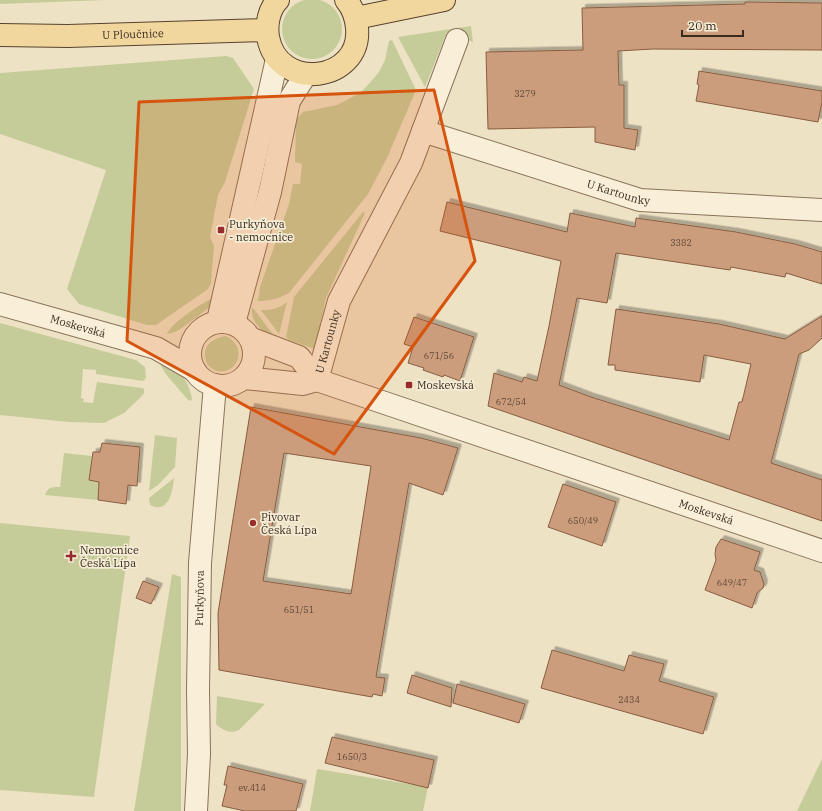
<svg xmlns="http://www.w3.org/2000/svg" width="822" height="811" font-family="'IBM Plex Serif',serif">
	<style>
		.green { fill: #c6cc99 }
		.building { fill: #cc9d7b; stroke: #885d41; fill-rule: evenodd; filter: url(#shadow) }
		.lines { fill: none; stroke-linecap: round; stroke-linejoin: round }
		.minor-casing { stroke: #89735b; stroke-width: 24 }
		.major-casing { stroke: #57422f; stroke-width: 24 }
		.minor { stroke: #f9efd8; stroke-width: 22 }
		.major { stroke: #f1d79d; stroke-width: 22 }
		.marked { fill: #d6540e; fill-opacity: 0.2; stroke: #d6540e; stroke-width: 3; stroke-linejoin: round }
		.poi-dot { fill: #982b2c; stroke: #f5ecd5; stroke-width: 1.5 }
		.labels { text-anchor: middle; stroke-width: 3.5; stroke-linejoin: round; paint-order: stroke }
		.number-label { font-size: 9px; fill: #5e4836 }
		.street-label { font-size: 11px; fill: #392c1f; stroke: #f5ecd5 }
		.poi-label { font-size: 11px; fill: #392c1f; stroke: #f5ecd5; text-anchor: start }
	</style>
	<defs>
		<filter id="shadow"><feDropShadow dx="3.5" dy="-3.5" stdDeviation="0" flood-color="#0004"/></filter>
	</defs>
	<rect width="100%" height="100%" fill="#eee2c5"/>
	<!-- green -->
	<path class="green" d="M282 29a30 30 0 1 1 60 0a30 30 0 1 1-60 0Z
		M0 0H106L0 4Z
		M471 26 473 42 447 32 425 87 398 37Z
		M392 40 416 90 387 158 368 194 289 293C278 299 270 301 258 301L260 287 289 204 293 184H300L302 164 295 162 296 121 299 116 303 112 337 105 360 93 368 85 379 72 385 60 389 41Z
		M226 56 233 58 254 89 225 182 218 195 210 237 214 246 211 283 208 289 156 325H147L79 304 67 289 106 170 0 134V73Z
		M363 212 365 213 326 298 315 349 289 340 286 337 294 297Z
		M213 298 210 307 182 328 175 332 167 334C170 324 203 302 213 298Z
		M287 302 279 334 261 310C271 310 279 309 287 302Z
		M252 308H253L278 341C266 334 250 324 252 308Z
		M0 323 136 360 145 367 146 378 143 381 96 374V370L83 369 81 398 84 399 83 402 93 403 97 382 142 388 144 389V393L140 398 124 413 104 423 69 422 0 415Z
		M226 336C253 350 231 382 211 368 209 366 206 363 206 360 201 346 213 338 226 336Z
		M160 362C179 372 188 376 192 399L191 401 187 399C180 389 161 372 160 362Z
		M155 435 177 438 175 467 158 485 149 491Z
		M64 453 92 456 89 480 99 482 98 500 45 495C48 487 51 487 60 487Z
		M174 478C173 490 169 515 150 505L149 498Z
		M0 523 130 536 94 797 0 790Z
		M172 574 181 577V811H134Z
		M217 696 265 704 239 730C231 734 223 731 216 724Z
		M822 759V811H797Z
		M317 769 428 787 423 811H310Z"/>
	<!-- building -->
	<path class="building" d="M745 2 822 3V50L653 49 618 51 619 85H624V128L638 130 635 150 595 142V127L488 129 486 52 583 50 582 8 745 4Z
		M699 71 822 91V102L818 122 696 101 699 85 697 84Z
		M447 202 567 232 570 213 635 227 636 218 736 232 795 244 822 252V284L786 273 785 277 731 267 730 270 616 253 607 303 577 298 559 385 591 397 729 440 739 402H742L751 364 704 355 700 382 615 370V365H608L616 309 719 324 785 339 822 316V338L809 350 799 354 771 463 822 480V521L488 406 494 373 522 382 524 377 537 381 549 326 561 261 440 231Z
		M414 317 474 337 460 381 444 375 443 377 423 370 424 368 408 363 413 347 404 344Z
		M251 407 421 438 458 448 443 495 409 483 376 677 385 678 382 696 373 694 372 697 219 670 218 613ZM284 453 371 466 351 594 263 581Z
		M102 443 140 447 137 486 128 485 126 504 98 500 99 482 89 480 93 452H100Z
		M563 484 616 502 602 546 548 527Z
		M721 539 760 552 754 570 760 572 764 584 763 588 757 593 752 608 705 590 716 560 715 554 716 547Z
		M143 581 159 587 151 604 136 598Z
		M552 650 624 671 629 655 664 664 659 681 714 697 703 734 541 688Z
		M412 675 452 688 451 707 407 693Z
		M457 684 525 704 519 723 453 703Z
		M332 737 434 760 428 788 325 763Z
		M228 766 303 784 296 811H245L222 806 227 785H224Z"/>
	<g class="lines">
		<defs>
			<g id="minor">
				<path id="s1" d="M423 131 640 200 822 210"/>
				<path id="s2" d="M0 304 156 348 194 370"/>
				<path d="M218 321 277 59"/>
				<circle cx="222" cy="354" r="32"/>
				<path d="M234 323 270 192 289 101 306 74"/>
				<path d="M252 339 299 357 317 380"/>
				<path d="M244 378 303 384 317 380"/>
				<path id="s3" d="M317 380 822 551"/>
				<path id="s4" d="M317 380 339 301 411 163 457 40"/>
				<path id="s5" d="M196 811 199 754 198 690 200 563 215 385"/>
			</g>
			<g id="major">
				<path d="M278 0C269 9 266 24 268 37 278 93 362 82 357 28 356 17 353 8 346 0"/>
				<path d="M356 18 444 0"/>
				<path id="s6" d="M0 35 68 36 267 30"/>
			</g>
		</defs>
		<!-- minor casing -->
		<use href="#minor" class="minor-casing"/>
		<!-- major casing -->
		<use href="#major" class="major-casing"/>
		<!-- minor -->
		<use href="#minor" class="minor"/>
		<!-- major -->
		<use href="#major" class="major"/>
	</g>
	<!-- marked area -->
	<path class="marked" d="M434 90 475 261 334 454 127 341 139 102Z"/>
	<!-- markers -->
	<g class="poi-dot">
		<rect x="217" y="226" width="8" height="8" rx="2"/>
		<rect x="405" y="381" width="8" height="8" rx="2"/>
		<circle cx="253" cy="523" r="4"/>
		<path d="M69 550h4v4h4v4h-4v4h-4v-4h-4v-4h4z"/>
	</g>
	<g class="labels">
		<!-- number labels -->
		<g class="number-label">
			<text x="525" y="97">3279</text>
			<text x="681" y="246">3382</text>
			<text x="439" y="359">671/56</text>
			<text x="511" y="405">672/54</text>
			<text x="583" y="524">650/49</text>
			<text x="732" y="586">649/47</text>
			<text x="299" y="613">651/51</text>
			<text x="629" y="703">2434</text>
			<text x="352" y="760">1650/3</text>
			<text x="252" y="791">ev.414</text>
		</g>
		<!-- street labels -->
		<g class="street-label">
			<text dy="4" stroke="none"><textPath href="#s6" startOffset="133">U Ploučnice</textPath></text>
			<text dy="4" stroke="none"><textPath href="#s1" startOffset="205">U Kartounky</textPath></text>
			<text dy="4" stroke="none"><textPath href="#s2" startOffset="81">Moskevská</textPath></text>
			<text dy="4" stroke="none"><textPath href="#s4" startOffset="40">U Kartounky</textPath></text>
			<text dy="4" stroke="none"><textPath href="#s3" startOffset="411">Moskevská</textPath></text>
			<text dy="4" stroke="none"><textPath href="#s5" startOffset="213">Purkyňova</textPath></text>
		</g>
		<!-- poi labels -->
		<g class="poi-label">
			<text x="229" y="228">Purkyňova<tspan x="229" dy="13">- nemocnice</tspan></text>
			<text x="417" y="389">Moskevská</text>
			<text x="261" y="521">Pivovar<tspan x="261" dy="13">Česká Lípa</tspan></text>
			<text x="80" y="554">Nemocnice<tspan x="80" dy="13">Česká Lípa</tspan></text>
		</g>
	</g>
	<!-- scale -->
	<path d="M682 30v6h61v-6" fill="none" stroke="#392c1f" stroke-width="2"/>
	<text x="688" y="30" font-size="12" fill="#392c1f" stroke="#f5ecd5" stroke-width="3" paint-order="stroke">20 m</text>
</svg>
